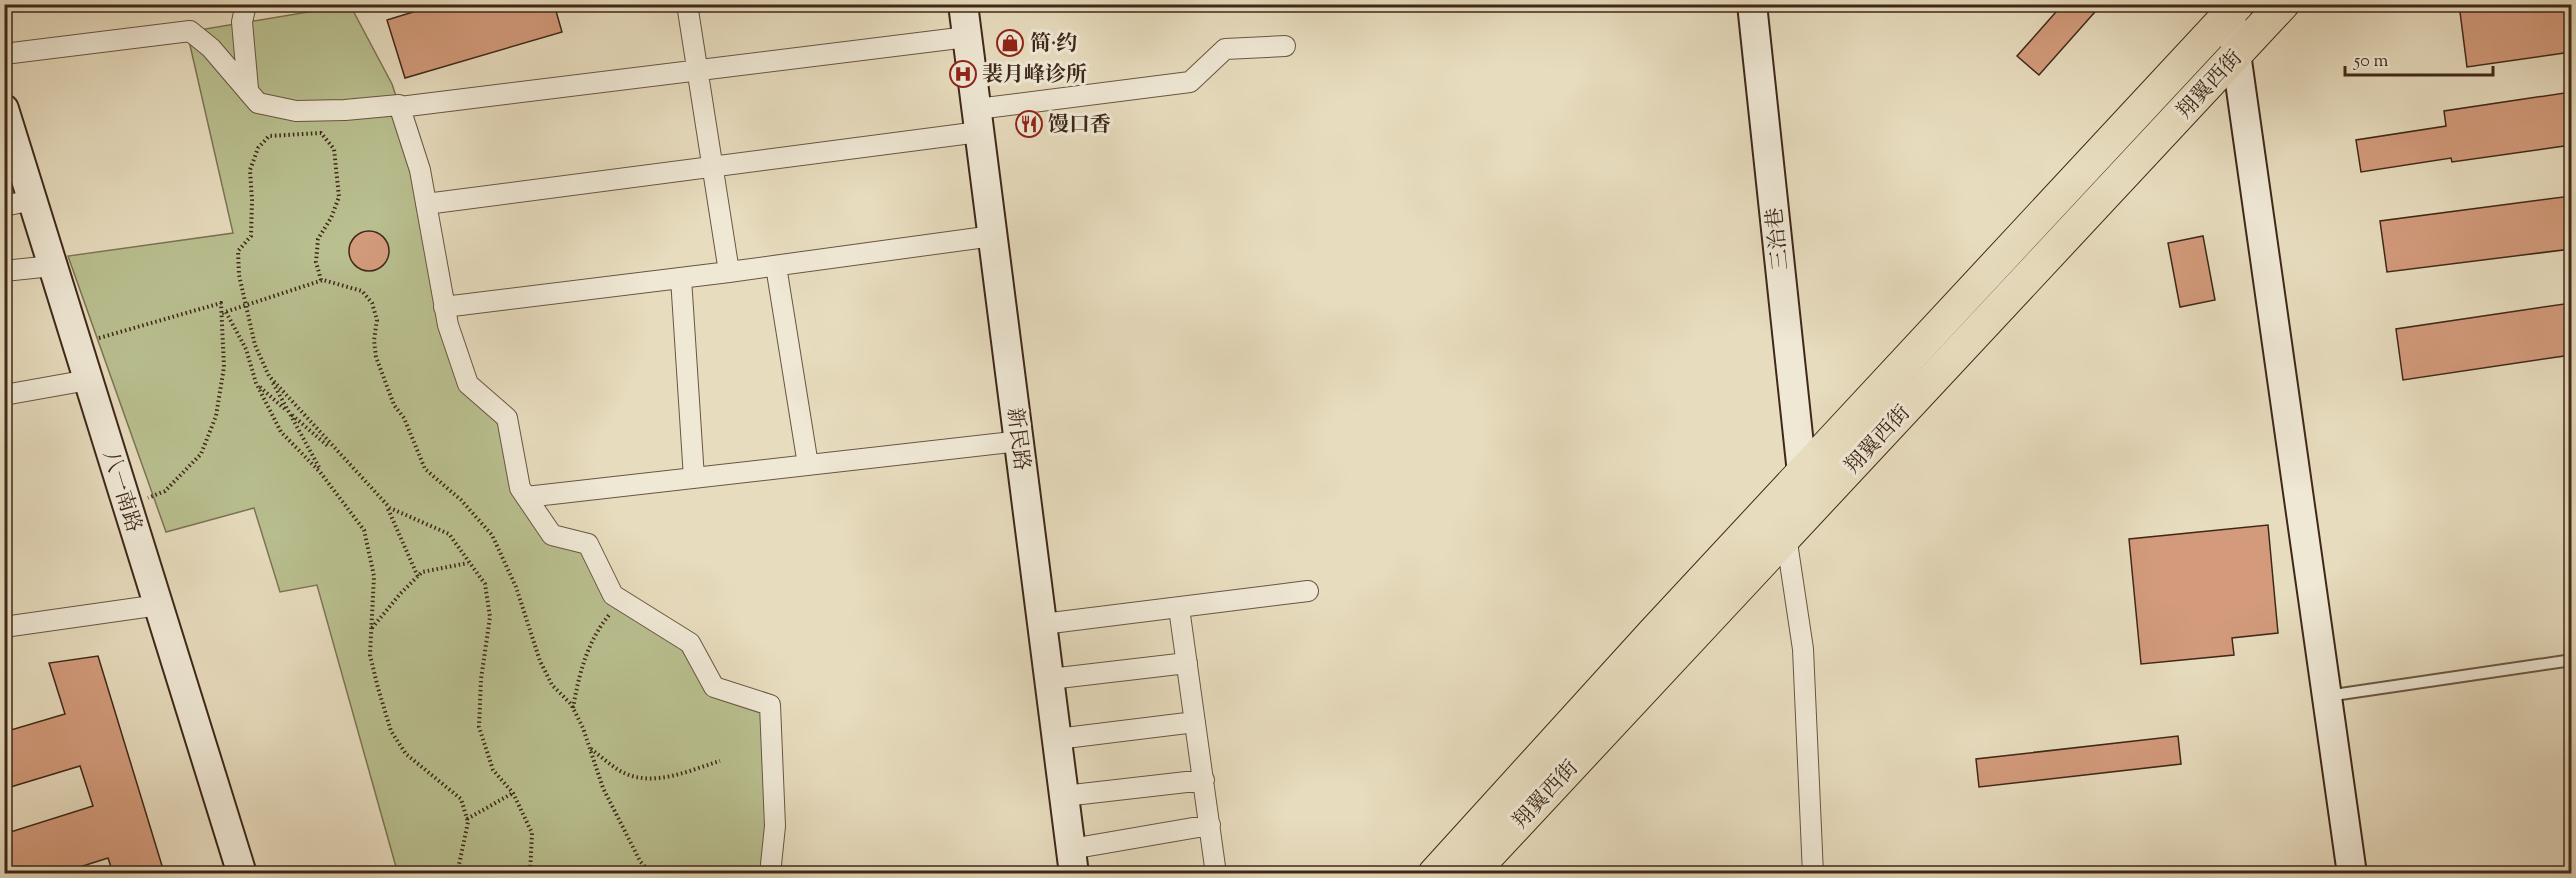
<svg xmlns="http://www.w3.org/2000/svg" width="2576" height="878" font-family="'Sorts Mill Goudy','Noto Serif SC',serif">
	<style>
		.green { fill: #b9bf8f; stroke: #7c7454; stroke-width: 1.5 }
		.building { fill: #d39b7c; stroke: #3f2819; stroke-width: 1.5 }
		.lines { fill: none; stroke-linecap: round; stroke-linejoin: round }
		.lane-casing { stroke: #695542; stroke-width: 14 }
		.street-casing { stroke: #695542; stroke-width: 22 }
		.secondary-casing { stroke: #3f2819; stroke-width: 32 }
		.primary-casing { stroke: #3f2819; stroke-width: 34 }
		.path { stroke: #3f2819; stroke-width: 4; stroke-dasharray: 1.5 3; stroke-linecap: butt }
		.lane { stroke: #efe8d5; stroke-width: 10 }
		.street { stroke: #efe8d5; stroke-width: 20 }
		.secondary { stroke: #efe8d5; stroke-width: 28 }
		.primary { stroke: #e7dcbe; stroke-width: 32 }
		.labels { text-anchor: middle; stroke-width: 6; stroke-linejoin: round; paint-order: stroke }
		.poi-label { font-size: 21px; font-weight: bold; fill: #3f2819; stroke: #efe8d5; text-anchor: start }
		.street-label { font-size: 21px; fill: #3f2819; stroke: #efe8d5 }
	</style>
	<rect width="100%" height="100%" fill="#e7dcbe"/>
	<filter id="stains"><feTurbulence type="fractalNoise" baseFrequency=".00333" numOctaves="4"/><feColorMatrix values="0 0 0 0 .2 0 0 0 0 .09 0 0 0 0 .02 0 0 0 .5 -.17"/></filter>
	<radialGradient id="worn" r=".72"><stop offset=".6" stop-color="#630" stop-opacity="0"/><stop offset="1" stop-color="#630" stop-opacity=".3"/></radialGradient>
	<!-- green -->
	<path class="green" d="M350 5 392 84 422 175 471 391 507 418 520 487 552 535 588 544 612 594 697 647 718 695 770 705V873H362L396 867 317 585 280 592 254 508 166 532 68 256 233 233 187 32Z"/>
	<!-- building -->
	<path class="building" d="M439 4H554L562 32 405 78 387 20Z
		M2063 4H2102L2039 75 2017 56Z
		M2459 4H2571V52L2467 67Z
		M2571 92V145L2452 162 2451 158 2361 172 2356 140 2446 126 2444 111Z
		M2571 196V249L2387 272 2380 221Z
		M349 251a20 20 0 1 1 40 0a20 20 0 1 1-40 0Z
		M2203 236 2215 300 2180 307 2168 243Z
		M2571 303V355L2403 380 2396 329Z
		M2268 525 2278 633 2232 638 2234 655 2141 664 2129 539Z
		M98 656 163 869 148 873H113L108 858 61 873H4V834L93 806 80 766 4 789V732L65 714 49 663Z
		M2178 736 2181 764 1979 787 1976 759Z"/>
	<g class="lines">
		<defs>
			<path id="lane" d="M2327 696 2572 660"/>
			<path id="street" d="M246 4 242 22 248 89
				M687 4 729 272
				M4 54 190 31 211 48 258 103 296 111 345 110 399 105 420 170 448 325 468 384 507 418 520 488 552 535 588 544 613 595 690 643 714 687 770 705 775 826 770 874
				M400 107 967 37
				M977 109 1190 82 1225 49 1285 46
				M426 204 979 132
				M4 206 32 200
				M776 266 808 465
				M4 271 52 266
				M681 278 694 478
				M444 307 729 272 993 236
				M4 395 88 380
				M526 497 1020 441
				M1786 536 1803 649 1813 874
				M1179 608 1216 874
				M1043 624 1308 591
				M4 627 159 605
				M1050 679 1187 663
				M1057 739 1195 722
				M1064 796 1204 780
				M1071 849 1210 825"/>
			<path id="secondary" d="M963 4 1074 874
				M1752 4 1802 473
				M2229 4 2352 874
				M4 109 242 874"/>
			<path id="primary" d="M1434 874 1653 633 2238 4
				M1471 874 2283 4"/>
		</defs>
		<!-- lane casing -->
		<use href="#lane" class="lane-casing"/>
		<!-- street casing -->
		<use href="#street" class="street-casing"/>
		<!-- secondary casing -->
		<use href="#secondary" class="secondary-casing"/>
		<!-- primary casing -->
		<use href="#primary" class="primary-casing"/>
		<!-- path -->
		<path class="path" d="M321 280 316 262 318 239 331 218 339 197 334 149 321 133 269 136 258 148 250 170 252 200 251 236 238 251 239 275 255 345 269 376 390 508 449 534 485 584 490 617 481 679 479 727 493 770 513 793 532 833 530 874
			M226 312 246 349 256 383 281 432 320 472 364 530 374 576 370 655 378 688 391 731 406 754 461 799 468 822 457 874
			M222 313 323 280 362 291 372 303 377 320 374 340 376 357 394 405 404 418 425 469 461 500 492 535 516 587 540 661 552 685 571 704 583 728 603 788 640 861 651 874
			M99 338 221 303 224 367 216 416 201 454 165 491 148 498
			M273 383 320 469
			M260 387 286 410
			M292 415 329 447
			M388 509 418 577
			M372 628 400 594 422 572 468 563
			M573 708C579 674 587 642 609 615
			M591 749C599 755 608 763 617 769 649 790 687 771 720 761
			M467 819 513 793"/>
		<!-- lane -->
		<use href="#lane" class="lane"/>
		<!-- street -->
		<use href="#street" class="street"/>
		<!-- secondary -->
		<use href="#secondary" class="secondary"/>
		<!-- primary -->
		<use href="#primary" class="primary"/>
	</g>
	<!-- icons -->
	<defs>
		<symbol id="shop-ring" viewBox="-11 -11 22 22"><circle r="9.5" fill="#efe8d5" stroke="#8f2418" stroke-width="1.5"/><path d="M-5-2.5h2.3a2.7 3.5 0 0 1 5.4 0H5L5.5 6h-11ZM-1.5-2.5h3a1.5 2.3 0 0 0-3 0Z" fill="#8f2418"/></symbol>
		<symbol id="hospital-ring" viewBox="-11 -11 22 22"><circle r="9.5" fill="#efe8d5" stroke="#8f2418" stroke-width="1.5"/><path d="M-5-5h3v3.5h4V-5h3V5h-3V1.5h-4V5h-3Z" fill="#8f2418"/></symbol>
		<symbol id="restaurant-ring" viewBox="-11 -11 22 22"><circle r="9.5" fill="#efe8d5" stroke="#8f2418" stroke-width="1.5"/><path d="M-5-6h1v4h1v-4h1v4h1v-4h1v5L-1.5 .5V6h-2V.5L-5-1ZM5-6V6H3V1.5H1.5Q1.5-4 5-6Z" fill="#8f2418"/></symbol>
	</defs>
	<g fill-rule="evenodd">
		<use href="#shop-ring" x="995" y="28" width="30" height="30"/>
		<use href="#hospital-ring" x="948" y="59" width="30" height="30"/>
		<use href="#restaurant-ring" x="1014" y="109" width="30" height="30"/>
	</g>
	<g class="labels">
		<!-- poi labels -->
		<g class="poi-label">
			<text x="1030" y="50">简·约</text>
			<text x="982" y="81">裴月峰诊所</text>
			<text x="1048" y="131">馒口香</text>
		</g>
		<!-- street labels -->
		<g class="street-label">
			<text transform="translate(2209 84) rotate(-47)" y="7">翔翼西街</text>
			<text transform="translate(1777 239) rotate(-96)" y="7">三治巷</text>
			<text transform="translate(1019 439) rotate(83)" y="7">新民路</text>
			<text transform="translate(1877 439) rotate(-47)" y="7">翔翼西街</text>
			<text transform="translate(123 491) rotate(73)" y="7">八一南路</text>
			<text transform="translate(1545 794) rotate(-47)" y="7">翔翼西街</text>
		</g>
	</g>
	<!-- margin -->
	<rect width="2576" height="878" fill="none" stroke="#e7dcbe" stroke-width="24"/>
	<rect x="6" y="6" width="2564" height="866" fill="none" stroke="#3f2819" stroke-width="3"/>
	<rect x="12" y="12" width="2552" height="854" fill="none" stroke="#3f2819" stroke-width="1.5"/>
	<!-- scale -->
	<path d="M2345 66v9h148v-9" fill="none" stroke="#3f2819" stroke-width="3"/>
	<text x="2354" y="66" font-size="18" fill="#3f2819" stroke="#efe8d5" stroke-width="4.5" paint-order="stroke">50 m</text>
	<rect width="100%" height="100%" filter="url(#stains)"/>
	<rect width="100%" height="100%" fill="url(#worn)"/>
</svg>
